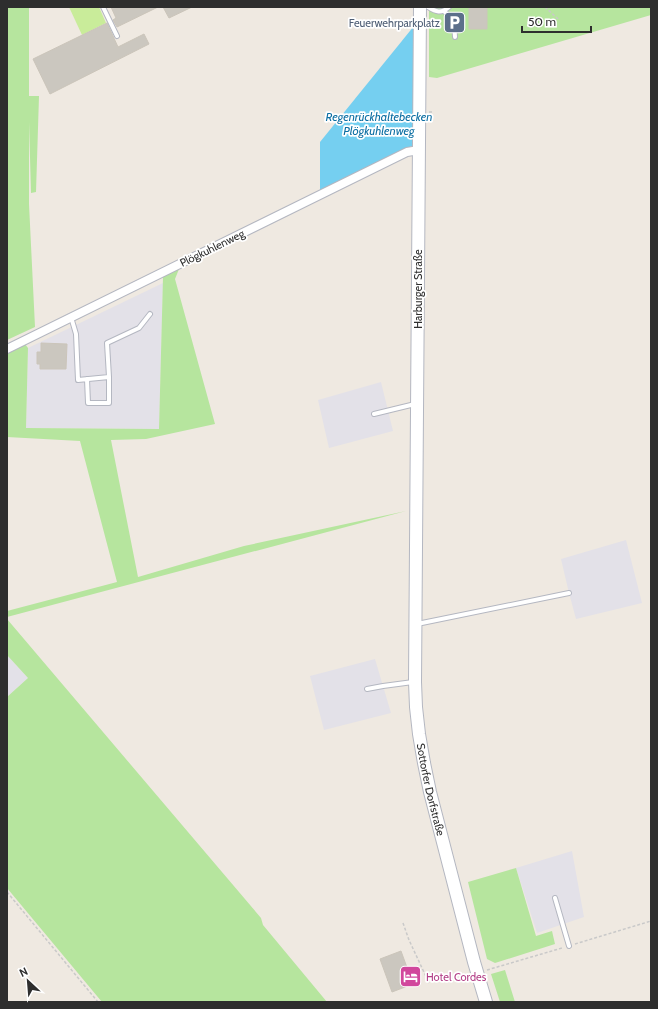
<svg xmlns="http://www.w3.org/2000/svg" width="658" height="1009" font-family="Cabin,sans-serif">
	<style>
		.industrial { fill: #e3e1e8 }
		.green { fill: #b6e59e }
		.pitch { fill: #c9ec9a }
		.water { fill: #75cff0 }
		.building { fill: #cbc7bf; stroke: #cbc5ba }
		.lines { fill: none; stroke-linecap: round; stroke-linejoin: round }
		.lane-casing { stroke: #b4b7c1; stroke-width: 6 }
		.street-casing { stroke: #b4b7c1; stroke-width: 10 }
		.secondary-casing { stroke: #b4b7c1; stroke-width: 14 }
		.path { stroke: #c9c9c9; stroke-width: 1.5; stroke-dasharray: 3 2; stroke-linecap: butt }
		.lane { stroke: #fff; stroke-width: 4 }
		.street { stroke: #fff; stroke-width: 8 }
		.secondary { stroke: #fff; stroke-width: 12 }
		.labels { text-anchor: middle; stroke-width: 3.5; stroke-linejoin: round; paint-order: stroke }
		.service-label { font-size: 11px; fill: #4e5e75; stroke: #fff; text-anchor: end }
		.street-label { font-size: 11px; fill: #2e2e2e; stroke: #fff }
		.hotel-label { font-size: 11px; fill: #b23c85; stroke: #fff; text-anchor: start }
		.water-label { font-size: 12px; font-style: italic; fill: #0d6fa3; stroke: #fff }
	</style>
	<rect width="100%" height="100%" fill="#efe9e1"/>
	<!-- industrial -->
	<path class="industrial" d="M163 283 159 429 26 428 28 348Z
		M381 382 393 431 329 448 318 400Z
		M626 540 642 603 576 619 569 593 561 559Z
		M7 655 28 678 7 697Z
		M375 659 391 713 324 730 310 676Z
		M572 851 584 917 537 933 516 868Z"/>
	<!-- green -->
	<path class="green" d="M7 7H29V96H39L36 192 31 193 29 122V204L35 327 7 340Z
		M429 7H651V15L437 78 429 77Z
		M179 269 175 279 215 424 146 439 111 440 138 577 244 546 406 511 7 617V611L117 582 80 441 7 437V354L25 344 28 348 26 428 159 429 163 277Z
		M7 619 261 918 263 925 327 1002H102L7 888V697L28 678 7 655Z
		M516 868 536 936 552 931 555 944 495 963 487 959 468 882Z
		M505 970 515 1002H500L491 974Z"/>
	<!-- pitch -->
	<path class="pitch" d="M69 7H99L106 23 82 35Z"/>
	<!-- water -->
	<path class="water" d="M414 26V145L320 192V142Z"/>
	<!-- building -->
	<path class="building" d="M111 7H158L117 27 113 20 116 18Z
		M163 7H192L169 18Z
		M469 7H487V29H469Z
		M107 23 118 47 144 34 149 44 50 94 33 59Z
		M41 343 67 344 66 369H40V364H37V352H41Z
		M401 951 413 984 392 992 380 959Z"/>
	<g class="lines">
		<defs>
			<path id="lane" d="M103 7 117 36
				M428 7C436 12 441 14 449 7
				M444 11 454 21 455 37
				M71 317 76 334 78 380 109 377 107 343 139 328 150 314
				M87 379 88 403H109V377
				M374 414 415 404
				M417 624 569 593
				M367 689 383 686 413 682
				M555 898 569 946"/>
			<path id="street" d="M7 349 407 152 419 150"/>
			<g id="secondary">
				<path id="s1" d="M420 7 415 682 416 707 419 734 424 763 430 792 474 962 486 1002"/>
			</g>
		</defs>
		<!-- lane casing -->
		<use href="#lane" class="lane-casing"/>
		<!-- street casing -->
		<use href="#street" class="street-casing"/>
		<!-- secondary casing -->
		<use href="#secondary" class="secondary-casing"/>
		<!-- path -->
		<path class="path" d="M545 7 558 19
			M429 112H434
			M7 892 98 1002
			M403 923 409 940 429 983
			M575 944 651 921
			M487 970 562 948"/>
		<!-- lane -->
		<use href="#lane" class="lane"/>
		<!-- street -->
		<use href="#street" class="street"/>
		<!-- secondary -->
		<use href="#secondary" class="secondary"/>
	</g>
	<!-- icons -->
	<defs>
		<symbol id="parking-square" viewBox="-11 -11 22 22"><rect x="-9" y="-9" width="18" height="18" rx="4" fill="#5c6f8a" stroke="#fff"/><path d="M-3.5-5.5H1a3.5 3.5 0 0 1 0 7H-1V5.5H-3.5ZM-1-3.4V-.6H.8a1.4 1.4 0 0 0 0-2.8Z" fill="#fff"/></symbol>
		<symbol id="hotel-square" viewBox="-11 -11 22 22"><rect x="-9" y="-9" width="18" height="18" rx="4" fill="#d1479c" stroke="#fff"/><path d="M-6-4.5h1.5V1H6V5H4.5V3h-9V5H-6ZM-4 0a1.8 1.8 0 1 1 3.6 0ZM.5 0V-2.5h3Q6-2.5 6 0Z" fill="#fff"/></symbol>
	</defs>
	<g fill-rule="evenodd">
		<use href="#parking-square" x="442" y="10" width="25" height="25"/>
		<use href="#hotel-square" x="398" y="964" width="25" height="25"/>
	</g>
	<g class="labels">
		<!-- service labels -->
		<g class="service-label">
			<text x="440" y="27">Feuerwehrparkplatz</text>
		</g>
		<!-- street labels -->
		<g class="street-label">
			<text transform="translate(212 248) rotate(-26)" y="4">Plögkuhlenweg</text>
			<text transform="translate(418 289) rotate(-90)" y="4">Harburger Straße</text>
			<text dy="4" stroke="none"><textPath href="#s1" startOffset="784">Sottorfer Dorfstraße</textPath></text>
		</g>
		<!-- hotel labels -->
		<g class="hotel-label">
			<text x="426" y="981">Hotel Cordes</text>
		</g>
		<!-- water labels -->
		<g class="water-label">
			<text x="379" y="121">Regenrückhaltebecken<tspan x="379" dy="14">Plögkuhlenweg</tspan></text>
		</g>
	</g>
	<!-- border -->
	<rect width="658" height="1009" fill="none" stroke="#2e2e2e" stroke-width="16"/>
	<!-- north arrow -->
	<g transform="translate(28 981) rotate(334)" stroke="#ffffff" stroke-width="3" paint-order="stroke">
	<path d="M0-3L7 15L0 10L-7 15Z" fill="#2e2e2e"/>
	<text y="-6" font-size="11" font-weight="bold" text-anchor="middle" fill="#2e2e2e">N</text>
	</g>
	<!-- scale -->
	<path d="M522 26v6h69v-6" fill="none" stroke="#2e2e2e" stroke-width="2"/>
	<text x="528" y="26" font-size="12" fill="#2e2e2e" stroke="#ffffff" stroke-width="3" paint-order="stroke">50 m</text>
</svg>
